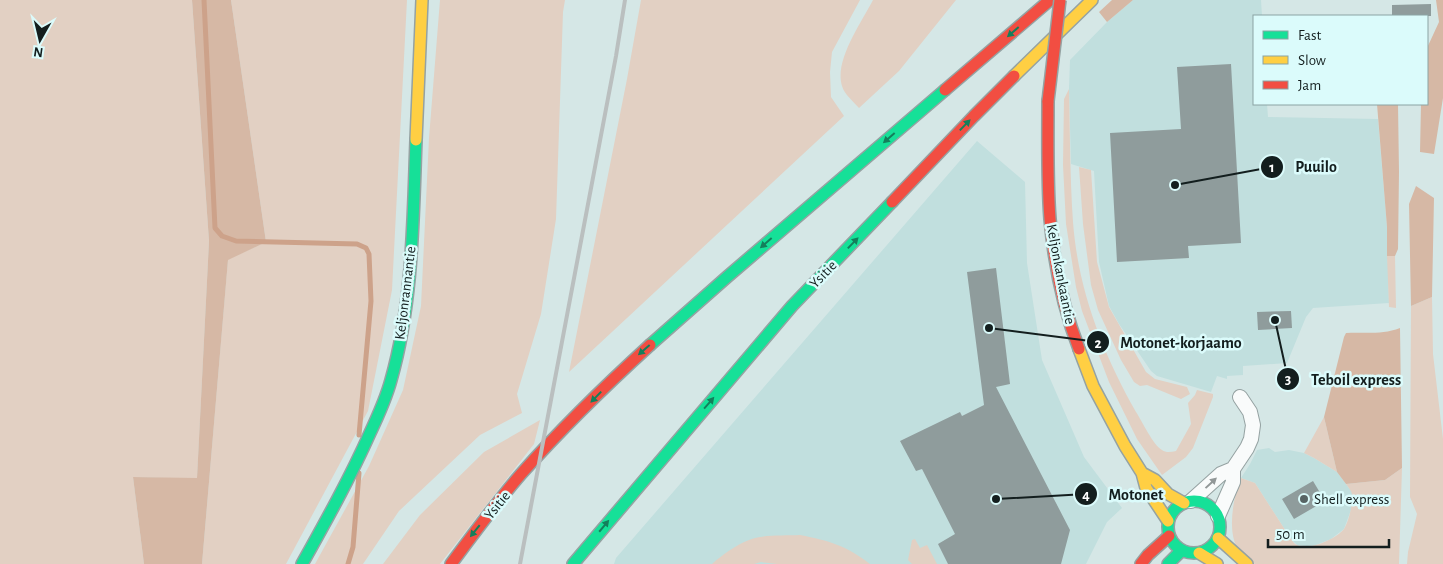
<svg xmlns="http://www.w3.org/2000/svg" width="1443" height="564" font-family="'Alegreya Sans',sans-serif">
	<style>
		.built { fill: #c1dfde }
		.green { fill: #e2d0c3 }
		.forest { fill: #d6b8a5 }
		.lines { fill: none; stroke-linecap: round; stroke-linejoin: round }
		.stream { stroke: #cda28a; stroke-width: 5 }
		.building { fill: #8f9c9c }
		.street-casing { stroke: #95a2a2; stroke-width: 16 }
		.fast-casing { stroke: #95a2a2; stroke-width: 14 }
		.slow-casing { stroke: #95a2a2; stroke-width: 14 }
		.jam-casing { stroke: #95a2a2; stroke-width: 14 }
		.street { stroke: #f9fbfb; stroke-width: 14 }
		.fast { stroke: #16e098; stroke-width: 11 }
		.slow { stroke: #ffcf43; stroke-width: 11 }
		.jam { stroke: #f24e42; stroke-width: 11 }
		.rail { stroke: #babfbf; stroke-width: 4 }
		.jam-bridge-casing { stroke: #95a2a2; stroke-width: 14; stroke-linecap: butt }
		.jam-bridge { stroke: #f24e42; stroke-width: 11 }
		.oneway { fill: #147f5b }
		.oneway2 { fill: #929898 }
		.poi-dot { fill: #576464; stroke: #dbfbfb; stroke-width: 2 }
		.labels { text-anchor: middle; stroke-width: 5; stroke-linejoin: round; paint-order: stroke }
		.street-label { font-size: 15px; fill: #131e1e; stroke: #dbfbfb }
		.poi-label { font-size: 15px; fill: #131e1e; stroke: #dbfbfb; text-anchor: start }
		.leader { fill: none; stroke: #131e1e; stroke-width: 2 }
		.callout-dot { fill: #131e1e; stroke: #dbfbfb; stroke-width: 2 }
		.mark-label { font-size: 15px; text-anchor: middle; font-weight: bold; fill: #fff }
		.callout-label { font-size: 16px; text-anchor: middle; font-weight: bold; fill: #131e1e; stroke: #dbfbfb; stroke-width: 5; stroke-linejoin: round; paint-order: stroke }
	</style>
	<rect width="100%" height="100%" fill="#d5e7e6"/>
	<!-- built -->
	<path class="built" d="M1133 0H1261L1262 16H1254V104H1267L1268 117 1378 119 1387 227 1389 303 1313 308 1306 317 1287 363 1243 366V375L1227 376V379L1217 376 1211 392 1157 376 1151 371 1119 324 1109 306 1099 262 1094 171 1071 164 1069 89 1070 60 1107 22Z
		M977 141 1025 182 1027 263 1042 360 1084 457 1122 508 1107 522 1086 564H614L616 558Z
		M1269 448 1275 452 1289 450 1304 453 1314 458 1337 472 1352 492 1351 510 1344 529 1331 539 1316 545 1307 546 1297 545 1291 539 1255 483 1241 478 1250 464 1257 450Z"/>
	<!-- green -->
	<path class="green" d="M0 0H192L209 241 197 479 133 477 144 564H0Z
		M231 0H407L392 290 368 411 286 564H202L228 259 266 242Z
		M440 0H565L563 12 556 219 541 314 517 394 522 413 480 435 399 511 363 564H315L369 466 403 390 421 306 429 138Z
		M641 0H860L832 52 830 72 831 97 844 116 569 372 627 79Z
		M873 0H956L899 71 859 108C854 102 844 94 842 86 834 61 861 23 873 0Z
		M1069 89C1070 133 1070 178 1073 222 1078 290 1103 354 1136 412 1142 421 1153 445 1162 450 1166 453 1171 452 1176 451L1191 424 1188 403 1195 395 1197 390 1213 394V397L1193 448 1186 457 1162 475 1137 439 1109 382 1082 311 1076 287 1066 224 1063 165 1064 99Z
		M1079 167 1091 170 1097 262 1109 307 1146 372 1155 379 1187 387 1190 394 1181 399 1147 385 1140 386 1134 382 1121 360 1098 310 1091 285 1083 224Z
		M1387 256H1395L1396 308 1389 307Z
		M1432 297 1433 354 1443 439V564H1407L1408 552 1417 514 1410 497 1411 306Z
		M1324 417 1337 472 1314 458 1304 453Z
		M540 420 534 444 440 564H383L420 515 484 452Z
		M1402 468 1399 564H1255C1251 561 1246 558 1242 555 1225 537 1233 498 1241 478L1255 483 1291 539C1293 541 1294 544 1297 545 1309 551 1336 539 1344 529 1349 521 1353 503 1352 494 1351 490 1348 487 1346 484L1385 480Z
		M800 535C830 541 845 545 870 564H777L761 562 754 564H712C722 555 736 545 749 540 764 534 784 536 800 535Z
		M915 539 920 548 927 545 937 564H912L908 560 912 540Z"/>
	<!-- forest -->
	<path class="forest" d="M192 0H231L266 242 228 260 202 564H144L133 477 197 478 209 241Z
		M1112 0H1133L1107 22 1099 12Z
		M1436 0H1443V98L1434 154 1420 152 1421 104H1427V48L1439 22Z
		M1377 104H1398L1399 172 1398 249 1395 256H1387V227Z
		M1416 186 1434 198 1432 297 1411 306 1409 204Z
		M1400 328 1402 468 1385 480 1346 484 1337 472 1324 417 1344 337 1346 333C1365 332 1382 335 1400 328Z"/>
	<g class="lines">
		<!-- stream -->
		<path class="stream" d="M204 0 215 228 222 236 236 241 357 244 366 248 369 254 371 301 359 435
			M348 564 353 547 359 473"/>
	</g>
	<!-- building -->
	<path class="building" d="M1431 4V16H1392V5Z
		M1231 64 1241 243 1188 246 1189 258 1117 262 1110 133 1181 129 1177 67Z
		M996 268 1010 384 996 387 1070 530 1061 564H948L938 544 955 534 922 469 916 471 900 441 960 412 962 416 984 405 967 272Z
		M1291 311 1292 328 1258 330 1257 312Z
		M1313 481 1325 501 1294 519 1282 499Z"/>
	<g class="lines">
		<defs>
			<path id="street" d="M1191 501 1221 474 1233 469 1247 448 1251 439 1253 425 1250 412 1240 397
				M1218 516 1233 482V469"/>
			<path id="fast" d="M650 345 727 277 945 90
				M1168 527a26 26 0 1 1 52 0a26 26 0 1 1-52 0Z
				M302 564C326 521 350 478 370 433 378 416 386 399 391 380 413 303 413 220 416 140
				M573 564 792 306 892 202
				M1168 564 1181 551"/>
			<path id="slow" d="M1014 76 1092 0
				M416 140 422 0
				M1079 349 1093 386 1125 446 1142 473 1146 488 1168 521
				M1142 473 1155 480 1168 494 1184 503
				M1218 538 1247 564
				M1199 553 1217 564"/>
			<path id="jam" d="M945 90 1050 0
				M1048 101C1048 140 1047 180 1050 219 1054 263 1063 308 1079 349
				M892 202 974 116 1014 76
				M451 564C474 533 496 503 521 474 561 429 605 386 650 345
				M1141 564 1148 555 1169 536"/>
		</defs>
		<!-- street casing -->
		<use href="#street" class="street-casing"/>
		<!-- fast casing -->
		<use href="#fast" class="fast-casing"/>
		<!-- slow casing -->
		<use href="#slow" class="slow-casing"/>
		<!-- jam casing -->
		<use href="#jam" class="jam-casing"/>
		<!-- street -->
		<use href="#street" class="street"/>
		<!-- fast -->
		<use href="#fast" class="fast"/>
		<!-- slow -->
		<use href="#slow" class="slow"/>
		<!-- jam -->
		<use href="#jam" class="jam"/>
		<!-- rail -->
		<path class="rail" d="M520 564 616 56 625 0"/>
		<defs>
			<path id="jam-bridge" d="M1048 101 1060 0"/>
		</defs>
		<!-- jam-bridge casing -->
		<use href="#jam-bridge" class="jam-bridge-casing"/>
		<!-- jam-bridge -->
		<use href="#jam-bridge" class="jam-bridge"/>
	</g>
	<!-- one-way arrows -->
	<defs><path id="oneway-solid" d="M-6-.8H1V-3.2L6.5 0L1 3.2V.8H-6Z" transform="scale(1.25)"/></defs>
	<g class="oneway">
		<use href="#oneway-solid" transform="translate(1013 32) rotate(139)"/>
		<use href="#oneway-solid" transform="translate(965 125) rotate(-46)"/>
		<use href="#oneway-solid" transform="translate(889 138) rotate(139)"/>
		<use href="#oneway-solid" transform="translate(766 243) rotate(139)"/>
		<use href="#oneway-solid" transform="translate(853 243) rotate(-46)"/>
		<use href="#oneway-solid" transform="translate(644 350) rotate(139)"/>
		<use href="#oneway-solid" transform="translate(596 397) rotate(134)"/>
		<use href="#oneway-solid" transform="translate(709 403) rotate(-49)"/>
		<use href="#oneway-solid" transform="translate(604 526) rotate(-50)"/>
		<use href="#oneway-solid" transform="translate(475 531) rotate(129)"/>
	</g>
	<use class="oneway2" href="#oneway-solid" transform="translate(1211 483) rotate(-43)"/>
	<!-- markers -->
	<circle class="poi-dot" cx="1304" cy="499" r="5"/>
	<g class="labels">
		<!-- street labels -->
		<g class="street-label">
			<text transform="translate(823 274) rotate(-46)" y="5">Ysitie</text>
			<text transform="translate(1061 274) rotate(79)" y="5">Keljonkankaantie</text>
			<text transform="translate(405 293) rotate(-83)" y="5">Keljonrannantie</text>
			<text transform="translate(497 505) rotate(-51)" y="5">Ysitie</text>
		</g>
		<!-- poi labels -->
		<g class="poi-label">
			<text x="1314" y="504">Shell express</text>
		</g>
	</g>
	<!-- callouts -->
	<path class="leader" d="M1175 185L1272 167M989 328L1098 342M1275 320L1288 379M996 499L1086 494"/>
	<g class="callout-dot">
		<circle cx="1175" cy="185" r="5"/>
		<circle cx="989" cy="328" r="5"/>
		<circle cx="1275" cy="320" r="5"/>
		<circle cx="996" cy="499" r="5"/>
		<circle cx="1272" cy="167" r="12"/>
		<circle cx="1098" cy="342" r="12"/>
		<circle cx="1288" cy="379" r="12"/>
		<circle cx="1086" cy="494" r="12"/>
	</g>
	<g class="mark-label">
		<text x="1272" y="172">1</text>
		<text x="1098" y="348">2</text>
		<text x="1288" y="384">3</text>
		<text x="1086" y="500">4</text>
	</g>
	<g class="callout-label">
		<text x="1316" y="172">Puuilo</text>
		<text x="1181" y="348">Motonet-korjaamo</text>
		<text x="1356" y="385">Teboil express</text>
		<text x="1136" y="500">Motonet</text>
	</g>
	<!-- legend -->
	<rect x="1253" y="15" width="175" height="90" fill="#dbfbfb" stroke="#8ba3a3"/>
	<rect x="1263" y="31" width="25" height="8" fill="#16e098" stroke="#8ba3a3"/>
	<text x="1298" y="40" font-size="15" fill="#131e1e">Fast</text>
	<rect x="1263" y="56" width="25" height="8" fill="#ffcf43" stroke="#8ba3a3"/>
	<text x="1298" y="65" font-size="15" fill="#131e1e">Slow</text>
	<rect x="1263" y="81" width="25" height="8" fill="#f24e42" stroke="#8ba3a3"/>
	<text x="1298" y="90" font-size="15" fill="#131e1e">Jam</text>
	<!-- north arrow -->
	<g transform="translate(40 40) rotate(188)" stroke="#dbfbfb" stroke-width="4" paint-order="stroke">
	<path d="M0-4L9 19L0 12L-9 19Z" fill="#131e1e"/>
	<text y="-8" font-size="14" font-weight="bold" text-anchor="middle" fill="#131e1e">N</text>
	</g>
	<!-- scale -->
	<path d="M1268 539v8h121v-8" fill="none" stroke="#131e1e" stroke-width="2.5"/>
	<text x="1276" y="539" font-size="15" fill="#131e1e" stroke="#dbfbfb" stroke-width="4" paint-order="stroke">50 m</text>
</svg>
